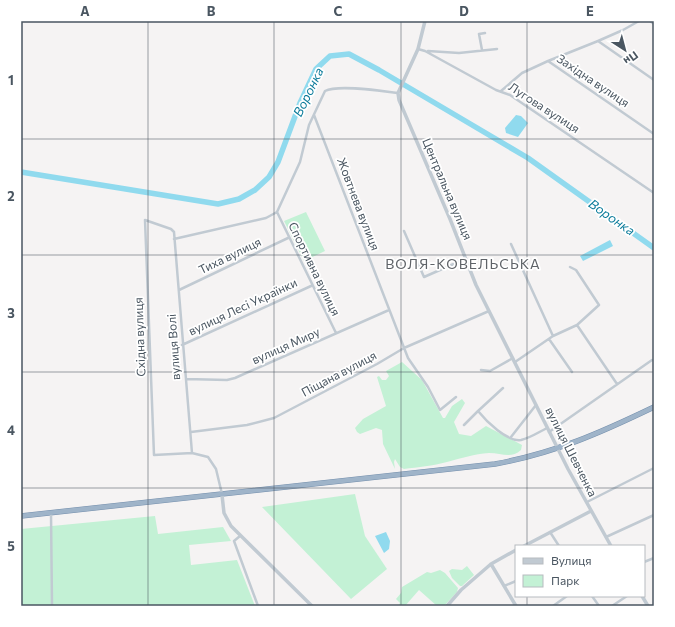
<svg xmlns="http://www.w3.org/2000/svg" width="675" height="627" font-family="Commissioner,sans-serif">
	<style>
		.green { fill: #c3f1d5 }
		.water { fill: #90daee }
		.lines { fill: none; stroke-linecap: round; stroke-linejoin: round }
		.river { stroke: #90daee; stroke-width: 5.5 }
		.trunk-casing { stroke: #7690ad; stroke-width: 5.5 }
		.minor { stroke: #c1cad2; stroke-width: 2.5 }
		.tertiary { stroke: #c1cad2; stroke-width: 3.5 }
		.trunk { stroke: #9fb4c9; stroke-width: 4.5 }
		.grid { fill: none; stroke: #4a5661; stroke-width: 1; stroke-opacity: 0.55 }
		.labels { text-anchor: middle; stroke-width: 3.5; stroke-linejoin: round; paint-order: stroke }
		.street-label { font-size: 12px; fill: #4a5661; stroke: #fff }
		.water-label { font-size: 13px; font-style: italic; fill: #0c7c9b; stroke: #fff }
		.quarter-label { font-size: 14px; letter-spacing: 1px; fill: #5f6368; stroke: #fff }
		.neatline { fill: none; stroke: #4a5661; stroke-width: 1.5 }
		.grid-label { font-size: 13px; text-anchor: middle; font-weight: bold; fill: #4a5661 }
	</style>
	<rect width="100%" height="100%" fill="#f5f3f3"/>
	<!-- green -->
	<path class="green" d="M306 212 325 251 304 261 284 221Z
		M402 362 422 380 443 418H445L452 406 462 399 465 403 454 422 459 434 471 436 486 426 522 445 521 450C511 459 502 453 489 453 474 454 462 458 447 462 433 466 418 467 404 469L400 467 395 459 394 462 395 469 383 444 382 430 376 428 360 434 357 432 355 428 363 419 386 406 377 377 379 376 382 380H386L389 376 386 371Z
		M355 494 365 536 387 569 351 599 262 507Z
		M155 516 158 534 223 527 231 541 189 545 191 565 237 560 255 606H21V529Z
		M467 566 474 575 462 586H460L452 578 449 571 452 569 462 570Z
		M440 570 445 573 458 588 457 592 444 606H437L419 590 405 606H398L400 603 396 599 401 593 402 587 427 572 431 573Z"/>
	<!-- water -->
	<path class="water" d="M516 115 521 116 528 123 518 137 506 133 505 128Z
		M610 240 613 246 583 261 580 256Z
		M386 532 390 541 389 549 384 553 375 536Z"/>
	<g class="lines">
		<!-- river -->
		<path class="river" d="M21 172 218 204 239 199 255 190 269 177 278 162 300 103 316 69 330 56 349 54 379 70 528 158 654 248"/>
		<defs>
			<path id="trunk" d="M21 516 495 464C555 453 600 433 654 407"/>
		</defs>
		<!-- trunk casing -->
		<use href="#trunk" class="trunk-casing"/>
		<!-- minor -->
		<path class="minor" d="M650 21 654 24
			M598 41 623 30 639 21
			M418 49 425 51 496 90 510 95 654 193
			M482 50 479 34 485 33
			M428 51 459 53 497 49
			M548 61 598 41 654 80
			M501 91 522 73 548 61 654 134
			M314 115 408 358 428 387 440 410 456 397
			M277 212 336 333
			M404 231 424 277 465 259
			M174 239 266 218 277 212 300 162 309 125 325 91C338 84 382 91 398 93
			M511 244 553 336
			M179 290 288 238
			M577 325 617 384
			M549 339 572 372
			M182 345 311 286
			M515 362 553 336 577 325 599 305 576 270 570 267
			M481 370 490 371 513 358
			M186 379 227 380 235 378 389 310
			M503 388 478 411C486 421 507 442 521 440 530 438 539 432 547 428
			M464 425 478 411
			M191 432 247 425 274 418 377 364 404 348 489 311
			M549 432 652 360
			M511 437 536 405
			M192 453 174 232 171 229 145 220 154 455 192 453 208 457 216 469 222 494
			M587 502 654 468
			M51 513 52 606
			M550 532 559 546
			M240 536 234 541 258 606
			M606 537 654 515
			M644 562 654 558
			M504 586 516 581
			M592 596 599 606
			M553 606 567 596
			M612 606 627 596"/>
		<!-- tertiary -->
		<path class="tertiary" d="M425 21 418 49 398 93 399 100 450 219 476 285 568 469 611 546
			M222 495 224 513 231 526 312 606
			M524 546 591 511
			M491 564 516 606
			M642 596 648 606
			M447 606 461 590 491 564 516 550"/>
		<!-- trunk -->
		<use href="#trunk" class="trunk"/>
	</g>
	<!-- grid -->
	<path class="grid" d="M148 21V606M274 21V606M401 21V606M527 21V546M21 139H654M21 255H654M21 372H654M21 488H654M527 596V606"/>
	<g class="labels">
		<!-- street labels -->
		<g class="street-label">
			<text transform="translate(593 81) rotate(34)" y="4">Західна вулиця</text>
			<text transform="translate(544 108) rotate(33)" y="4">Лугова вулиця</text>
			<text transform="translate(447 189) rotate(67)" y="4">Центральна вулиця</text>
			<text transform="translate(358 204) rotate(69)" y="4">Жовтнева вулиця</text>
			<text transform="translate(230 256) rotate(-26)" y="4">Тиха вулиця</text>
			<text transform="translate(314 269) rotate(64)" y="4">Спортивна вулиця</text>
			<text transform="translate(243 307) rotate(-25)" y="4">вулиця Лесі Українки</text>
			<text transform="translate(140 337) rotate(-92)" y="4">Східна вулиця</text>
			<text transform="translate(286 346) rotate(-24)" y="4">вулиця Миру</text>
			<text transform="translate(174 347) rotate(-94)" y="4">вулиця Волі</text>
			<text transform="translate(339 374) rotate(-28)" y="4">Піщана вулиця</text>
			<text transform="translate(571 452) rotate(63)" y="4">вулиця Шевченка</text>
		</g>
		<!-- water labels -->
		<g class="water-label">
			<text transform="translate(308 92) rotate(-64)" y="5">Воронка</text>
			<text transform="translate(612 217) rotate(35)" y="5">Воронка</text>
		</g>
		<!-- quarter labels -->
		<g class="quarter-label">
			<text x="463" y="269">ВОЛЯ-КОВЕЛЬСЬКА</text>
		</g>
	</g>
	<!-- border -->
	<rect width="675" height="627" fill="none" stroke="#ffffff" stroke-width="44"/>
	<!-- legend -->
	<rect x="515" y="545" width="130" height="52" fill="#ffffff" stroke="#b7bbc0"/>
	<rect x="523" y="558" width="20" height="6" fill="#c1cad2" stroke="#b7bbc0"/>
	<text x="551" y="565" font-size="12" fill="#4a5661">Вулиця</text>
	<rect x="523" y="575" width="20" height="12" fill="#c3f1d5" stroke="#b7bbc0"/>
	<text x="551" y="585" font-size="12" fill="#4a5661">Парк</text>
	<!-- north arrow -->
	<g transform="translate(625 50) rotate(144)" stroke="#ffffff" stroke-width="3" paint-order="stroke">
	<path d="M0-3L7 15L0 10L-7 15Z" fill="#4a5661"/>
	<text y="-6" font-size="11" font-weight="bold" text-anchor="middle" fill="#4a5661">Пн</text>
	</g>
	<rect x="22" y="22" width="631" height="583" class="neatline"/>
	<g class="grid-label">
		<text x="85" y="16">A</text>
		<text x="211" y="16">B</text>
		<text x="338" y="16">C</text>
		<text x="464" y="16">D</text>
		<text x="590" y="16">E</text>
		<text x="11" y="85">1</text>
		<text x="11" y="201">2</text>
		<text x="11" y="318">3</text>
		<text x="11" y="435">4</text>
		<text x="11" y="551">5</text>
	</g>
</svg>
